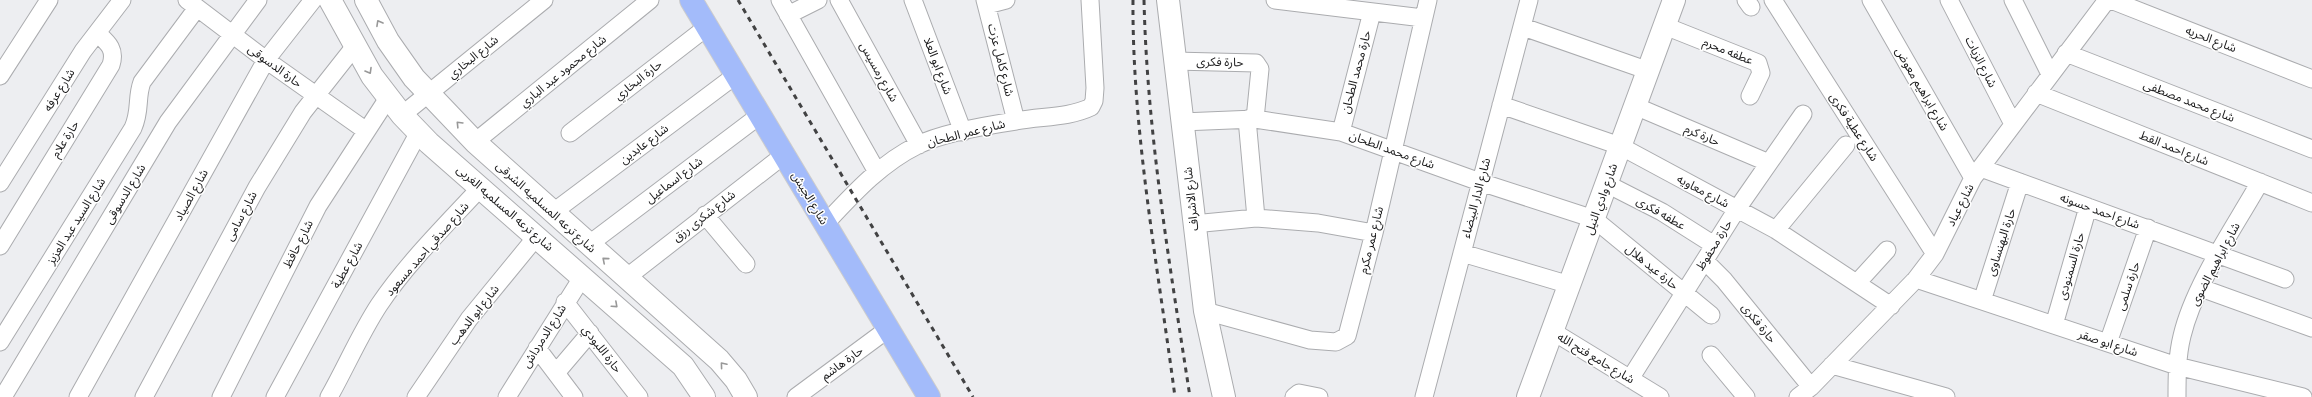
<svg xmlns="http://www.w3.org/2000/svg" width="2312" height="397" font-family="'PT Sans Narrow','Noto Sans Arabic',sans-serif">
	<style>
		.lines { fill: none; stroke-linecap: round; stroke-linejoin: round }
		.street-casing { stroke: #abacaf; stroke-width: 19 }
		.secondary-casing { stroke: #abacaf; stroke-width: 24 }
		.primary-casing { stroke: #cccccd; stroke-width: 24 }
		.street { stroke: #fff; stroke-width: 17 }
		.secondary { stroke: #fff; stroke-width: 22 }
		.primary { stroke: #a3bbfa; stroke-width: 22 }
		.rail { stroke: #424243; stroke-width: 3; stroke-dasharray: 5 5; stroke-linecap: butt }
		.oneway { stroke: #989898 }
		.labels { text-anchor: middle; stroke-width: 3; stroke-linejoin: round; paint-order: stroke }
		.street-label { font-size: 12px; fill: #19191a; stroke: #fff }
	</style>
	<rect width="100%" height="100%" fill="#edeef1"/>
	<g class="lines">
		<defs>
			<path id="street" d="M187 0 266 60 365 130
				M780 0 877 172
				M839 0 919 145
				M913 0 963 132
				M985 0 1016 121
				M1275 0 1423 18
				M1746 0 1751 7
				M1773 0 1935 254
				M1871 0 1973 178
				M1949 0 2013 124
				M2013 0 2050 74
				M2111 0 2312 79
				M987 5 1006 0
				M788 15 818 0
				M1665 26 1758 63 1761 73 1750 96
				M1523 27 1649 71
				M2066 53 2312 149
				M1174 61 1256 63 1260 69 1255 119
				M0 76 49 0
				M2036 93 2312 203
				M1501 105 1620 146 1776 230 1891 306
				M1635 106 1769 163
				M402 115 544 0
				M1247 119 1256 218
				M1182 122 1255 119 1341 132 1480 182 1594 219 1711 315
				M1341 132 1372 12
				M570 133 707 27
				M475 142 650 0
				M1981 168 2285 279
				M0 183 83 51 122 0
				M1607 184 1662 212 1714 245
				M552 213 736 75
				M705 215 746 264
				M825 224C853 194 881 163 918 145 942 133 989 125 1016 121 1041 116 1068 118 1091 107L1094 101 1095 88 1090 0
				M1193 224 1256 218 1318 223 1374 233
				M1776 230 1846 145
				M588 245 760 115
				M0 246 111 65C116 49 108 43 97 33
				M1462 253 1570 285
				M1705 261 1724 280 1811 387
				M626 278 784 155
				M1916 279 2177 366 2303 397
				M1857 283 1887 250
				M2201 288 2312 328
				M1982 301 2020 182
				M565 302 639 397
				M1205 311 1310 340 1336 342 1347 336 1374 233 1428 0
				M2054 325 2088 207
				M1552 331 1660 397
				M0 342 133 128C141 110 136 98 142 82L197 8
				M2108 343 2148 228
				M537 348 574 397
				M1711 355 1746 397
				M1832 365 1946 397
				M556 373 590 333
				M1630 379 1737 209 1803 114
				M3 397 168 122 258 0
				M78 397 266 60 313 0
				M144 397 257 187 303 112 355 46
				M221 397 318 206 388 98
				M275 397 419 132
				M329 397C346 367 360 334 379 305 408 262 446 225 481 187
				M416 397 469 319 537 236
				M507 397 583 276
				M796 397 888 329
				M1294 397 1299 393 1319 397
				M1424 397 1529 0
				M1798 397 1811 387 1916 279 1935 254 1973 178 2107 0
				M2177 397C2177 377 2177 356 2182 336 2194 285 2234 228 2260 182"/>
			<path id="secondary" d="M330 0 372 76 402 115 429 143 683 366 704 397
				M366 0 388 41 414 78 475 142 719 360 736 380 746 397
				M1168 0 1205 311 1224 397
				M1528 397 1674 0"/>
			<path id="primary" d="M691 0 929 397"/>
		</defs>
		<!-- street casing -->
		<use href="#street" class="street-casing"/>
		<!-- secondary casing -->
		<use href="#secondary" class="secondary-casing"/>
		<!-- primary casing -->
		<use href="#primary" class="primary-casing"/>
		<!-- street -->
		<use href="#street" class="street"/>
		<!-- secondary -->
		<use href="#secondary" class="secondary"/>
		<!-- primary -->
		<use href="#primary" class="primary"/>
		<!-- rail -->
		<path class="rail" d="M738 0 973 397
			M1133 0C1132 131 1158 267 1175 397
			M1144 0C1147 133 1170 266 1190 397"/>
	</g>
	<!-- one-way arrows -->
	<defs><path id="oneway-chevron" d="M-2-3.5L2.5 0L-2 3.5" fill="none" stroke-width="1.6" stroke-linecap="round" stroke-linejoin="round"/></defs>
	<g class="oneway">
		<use href="#oneway-chevron" transform="translate(379 23) rotate(-119)"/>
		<use href="#oneway-chevron" transform="translate(369 71) rotate(60)"/>
		<use href="#oneway-chevron" transform="translate(459 124) rotate(-134)"/>
		<use href="#oneway-chevron" transform="translate(605 260) rotate(-139)"/>
		<use href="#oneway-chevron" transform="translate(615 305) rotate(42)"/>
		<use href="#oneway-chevron" transform="translate(723 365) rotate(-130)"/>
	</g>
	<g class="labels">
		<!-- street labels -->
		<g class="street-label">
			<text transform="translate(2211 39) rotate(21)" y="4">شارع الحريه</text>
			<text transform="translate(1728 51) rotate(22)" y="4">عطفه محرم</text>
			<text transform="translate(473 57) rotate(-39)" y="4">شارع البخاري</text>
			<text transform="translate(1001 60) rotate(76)" y="4">شارع كامل عزت</text>
			<text transform="translate(1220 62) rotate(1)" y="4">حارة فكرى</text>
			<text transform="translate(1981 62) rotate(63)" y="4">شارع الزيات</text>
			<text transform="translate(275 66) rotate(36)" y="4">حارة الدسوقى</text>
			<text transform="translate(938 66) rotate(69)" y="4">شارع ابو العلا</text>
			<text transform="translate(563 71) rotate(-39)" y="4">شارع محمود عبد الباري</text>
			<text transform="translate(879 72) rotate(61)" y="4">شارع رمسيس</text>
			<text transform="translate(1356 72) rotate(-75)" y="4">حارة محمد الطحان</text>
			<text transform="translate(638 80) rotate(-38)" y="4">حارة البخاري</text>
			<text transform="translate(1922 89) rotate(60)" y="4">شارع ابراهيم معوض</text>
			<text transform="translate(59 90) rotate(-58)" y="4">شارع عرفه</text>
			<text transform="translate(2189 101) rotate(21)" y="4">شارع محمد مصطفى</text>
			<text transform="translate(1854 127) rotate(57)" y="4">شارع عطية فكرى</text>
			<text transform="translate(966 133) rotate(-14)" y="4">شارع عمر الطحان</text>
			<text transform="translate(1702 135) rotate(23)" y="4">حارة كرم</text>
			<text transform="translate(65 139) rotate(-58)" y="4">حارة علام</text>
			<text transform="translate(644 144) rotate(-37)" y="4">شارع عابدين</text>
			<text transform="translate(2174 148) rotate(22)" y="4">شارع احمد القط</text>
			<text transform="translate(1392 150) rotate(20)" y="4">شارع محمد الطحان</text>
			<text transform="translate(674 180) rotate(-37)" y="4">شارع اسماعيل</text>
			<text transform="translate(1703 191) rotate(28)" y="4">شارع معاويه</text>
			<text transform="translate(125 194) rotate(-59)" y="4">شارع الدسوقى</text>
			<text transform="translate(191 195) rotate(-61)" y="4">شارع الصياد</text>
			<text transform="translate(810 198) rotate(59)" y="4">شارع الجيش</text>
			<text transform="translate(1476 198) rotate(-75)" y="4">شارع الدار البيضاء</text>
			<text transform="translate(1191 199) rotate(-96)" y="4">شارع الاشراف</text>
			<text transform="translate(1601 199) rotate(-70)" y="4">شارع وادي النيل</text>
			<text transform="translate(1960 205) rotate(-63)" y="4">شارع عياد</text>
			<text transform="translate(546 207) rotate(42)" y="4">شارع ترعه المسلميه الشرقى</text>
			<text transform="translate(505 208) rotate(41)" y="4">شارع ترعه المسلميه الغربى</text>
			<text transform="translate(2100 211) rotate(20)" y="4">شارع احمد حسونه</text>
			<text transform="translate(1661 213) rotate(30)" y="4">عطفه فكرى</text>
			<text transform="translate(241 216) rotate(-62)" y="4">شارع سامى</text>
			<text transform="translate(704 216) rotate(-38)" y="4">شارع شكرى رزق</text>
			<text transform="translate(76 221) rotate(-58)" y="4">شارع السيد عبد العزيز</text>
			<text transform="translate(1371 240) rotate(-76)" y="4">شارع عمر مكرم</text>
			<text transform="translate(2001 242) rotate(-72)" y="4">حارة البهنساوى</text>
			<text transform="translate(298 244) rotate(-63)" y="4">شارع حافظ</text>
			<text transform="translate(1714 245) rotate(-58)" y="4">حارة محفوظ</text>
			<text transform="translate(427 249) rotate(-49)" y="4">شارع صدقي احمد مسعود</text>
			<text transform="translate(2215 264) rotate(-62)" y="4">شارع ابراهيم الضوى</text>
			<text transform="translate(347 265) rotate(-61)" y="4">شارع عطية</text>
			<text transform="translate(2071 266) rotate(-74)" y="4">حارة السمنودى</text>
			<text transform="translate(1652 267) rotate(39)" y="4">حارة عيد هلال</text>
			<text transform="translate(2128 286) rotate(-71)" y="4">حارة سلمى</text>
			<text transform="translate(474 315) rotate(-52)" y="4">شارع ابو الدهب</text>
			<text transform="translate(1759 323) rotate(51)" y="4">حارة فكرى</text>
			<text transform="translate(544 336) rotate(-58)" y="4">شارع الدمرداش</text>
			<text transform="translate(2108 343) rotate(18)" y="4">شارع ابو صقر</text>
			<text transform="translate(602 349) rotate(52)" y="4">حارة اللبودي</text>
			<text transform="translate(1596 358) rotate(31)" y="4">شارع جامع فتح الله</text>
			<text transform="translate(842 363) rotate(-36)" y="4">حارة هاشم</text>
		</g>
	</g>
</svg>
